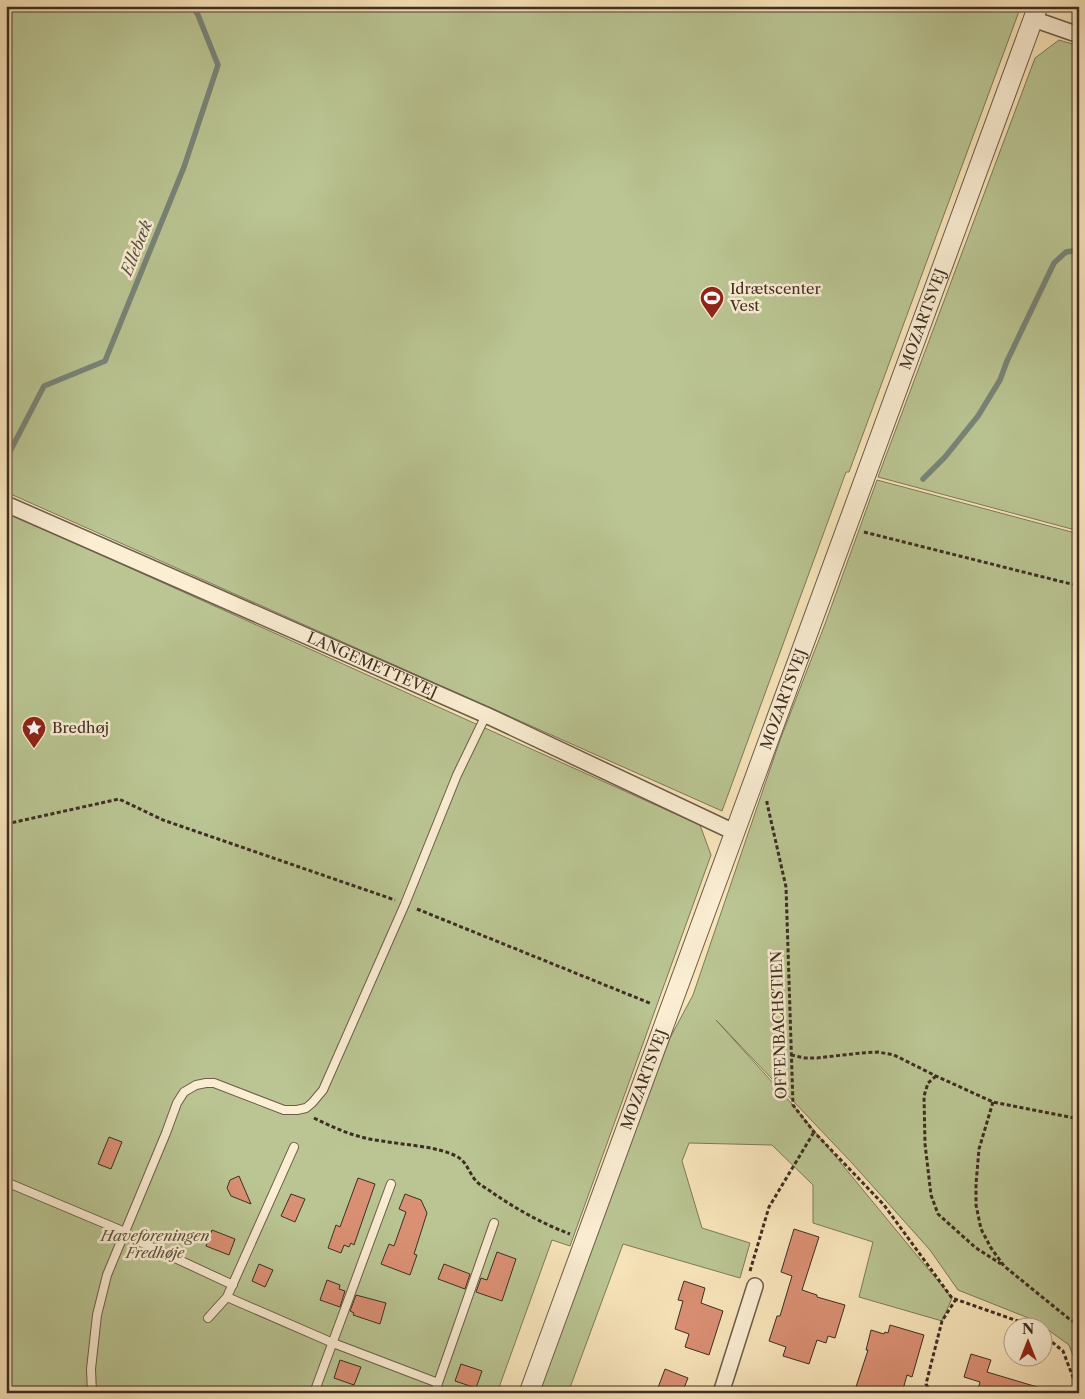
<svg xmlns="http://www.w3.org/2000/svg" width="1085" height="1399" font-family="'Libre Caslon Text',serif">
	<style>
		.green { fill: #bac593; stroke: #7c7a5b }
		.lines { fill: none; stroke-linecap: round; stroke-linejoin: round }
		.stream { stroke: #788578; stroke-width: 5.5 }
		.building { fill: #da9074; stroke: #3e2e23 }
		.service-casing { stroke: #6d5c49; stroke-width: 10 }
		.minor-casing { stroke: #6d5c49; stroke-width: 18 }
		.tertiary-casing { stroke: #6d5c49; stroke-width: 21 }
		.path { stroke: #3e2e23; stroke-width: 3; stroke-dasharray: 4 2.5; stroke-linecap: butt }
		.service { stroke: #fbeed3; stroke-width: 8 }
		.minor { stroke: #fbeed3; stroke-width: 15 }
		.tertiary { stroke: #fbeed3; stroke-width: 19 }
		.labels { text-anchor: middle; stroke-width: 5; stroke-linejoin: round; paint-order: stroke }
		.poi-label { font-size: 15px; fill: #3e2e23; stroke: #fbeed3; text-anchor: start }
		.street-label { font-size: 15px; fill: #3e2e23; stroke: #fbeed3 }
		.park-label { font-size: 15px; font-style: italic; fill: #5d543f; stroke: #fbeed3 }
		.water-label { font-size: 16px; font-style: italic; fill: #565246; stroke: #fbeed3 }
	</style>
	<rect width="100%" height="100%" fill="#f9e5bb"/>
	<filter id="stains"><feTurbulence type="fractalNoise" baseFrequency=".004" numOctaves="4"/><feColorMatrix values="0 0 0 0 .2 0 0 0 0 .09 0 0 0 0 .02 0 0 0 .5 -.17"/></filter>
	<radialGradient id="worn" r=".72"><stop offset=".6" stop-color="#630" stop-opacity="0"/><stop offset="1" stop-color="#630" stop-opacity=".3"/></radialGradient>
	<!-- green -->
	<path class="green" d="M6 6H1021L849 472H846L722 811 6 492Z
		M1059 40 1079 46V531L878 477 1035 58Z
		M877 480 1079 534V1372L1069 1345 1036 1321 958 1290 930 1250 852 1163 716 1020 793 1105 952 1298 942 1321 859 1297 873 1242 813 1223V1185L772 1145 689 1143 682 1161 702 1228 750 1243 740 1278 623 1244 568 1393H535L670 1038 693 995 780 740 825 624Z
		M6 512 700 825 711 855 570 1246 552 1240 497 1393H6Z"/>
	<g class="lines">
		<!-- stream -->
		<path class="stream" d="M6 459 44 386 105 361 184 167 218 65 198 15 192 6
			M923 479 945 457 978 416 1000 380 1007 361 1054 263 1066 252 1079 250"/>
	</g>
	<!-- building -->
	<path class="building" d="M109 1137 122 1142 111 1169 98 1164Z
		M239 1176 251 1204 231 1196 227 1188 230 1180Z
		M358 1178 375 1184 354 1245 351 1243 349 1247 344 1245 341 1253 328 1248 336 1225 340 1227Z
		M291 1194 305 1199 295 1222 281 1216Z
		M405 1194 421 1200 427 1213 414 1254 417 1255 410 1275 381 1264 389 1244 394 1246 406 1212 399 1209Z
		M794 1229 819 1237 802 1290 817 1295V1297L845 1305 835 1338 828 1336 826 1343 817 1340 809 1364 783 1356 786 1347 769 1341 777 1316H780L792 1276 781 1272Z
		M212 1230 235 1239 229 1255 206 1246Z
		M497 1252 516 1259 502 1301 476 1292 481 1278 487 1280Z
		M259 1264 273 1270 265 1287 252 1281Z
		M444 1264 470 1274 465 1289 438 1279Z
		M327 1280 340 1285 339 1289 345 1291 340 1307 320 1300Z
		M684 1281 705 1288 701 1303 723 1311 709 1355 685 1347 689 1334 675 1329 683 1301 678 1300Z
		M356 1295 386 1303 380 1324 353 1315 354 1313 350 1311Z
		M890 1325 924 1335 912 1377 907 1375 902 1393H854L868 1350H866L871 1330 884 1334 885 1332 888 1333Z
		M971 1354 991 1360 987 1372 1044 1389 1043 1393H977L980 1382 964 1377Z
		M340 1360 361 1367 354 1385 334 1378Z
		M461 1364 482 1371 476 1388 455 1381Z
		M665 1369 688 1378 682 1393H656Z"/>
	<g class="lines">
		<defs>
			<path id="service" d="M294 1147 227 1297 333 1343 438 1383 435 1393
				M6 1182 125 1232 134 1239 233 1285
				M208 1318 227 1297
				M438 1383 494 1223
				M92 1393 91 1369 97 1315 107 1275 166 1133 177 1103 184 1092 196 1085 206 1083H214L284 1110H297L306 1108 312 1103 323 1090 405 904 457 775 486 715
				M314 1393 391 1184"/>
			<g id="minor">
				<path d="M1033 19 1079 35"/>
				<path id="s1" d="M6 504 486 715 734 832"/>
				<path d="M721 1393 755 1286"/>
			</g>
			<g id="tertiary">
				<path id="s2" d="M529 1393 1038 6"/>
			</g>
		</defs>
		<!-- service casing -->
		<use href="#service" class="service-casing"/>
		<!-- minor casing -->
		<use href="#minor" class="minor-casing"/>
		<!-- tertiary casing -->
		<use href="#tertiary" class="tertiary-casing"/>
		<!-- path -->
		<path class="path" d="M864 532 1079 586
			M767 801V803L786 887 793 1105 814 1132 884 1205 952 1298 1032 1326
			M6 824 119 799 163 820 395 900
			M417 909 652 1004
			M791 1055 805 1058H817L861 1053 878 1052 894 1055 936 1076 993 1102 1079 1119
			M936 1076 928 1083 924 1096 925 1144 931 1195 938 1214 976 1248 1001 1264
			M993 1102 979 1149 976 1184V1205L981 1229 991 1248 1004 1266 1068 1318 1079 1325
			M314 1118C336 1129 357 1138 382 1141 404 1145 436 1146 456 1156 467 1161 469 1174 477 1182 481 1186 488 1189 493 1193 516 1209 543 1224 570 1234
			M750 1271 769 1207 814 1132
			M1042 1334 1063 1351 1079 1393
			M931 1393 926 1384 942 1321 956 1299"/>
		<!-- service -->
		<use href="#service" class="service"/>
		<!-- minor -->
		<use href="#minor" class="minor"/>
		<!-- tertiary -->
		<use href="#tertiary" class="tertiary"/>
	</g>
	<!-- icons -->
	<defs>
		<symbol id="stadium-pin" viewBox="-11 -11 22 30"><path d="M0 17L-7.5 6A9.5 9.5 0 1 1 7.5 6Z" fill="#8f2418" stroke="#fbeed3"/><path d="M0-5a6.5 5 0 1 0 0 10a6.5 5 0 1 0 0-10ZM-3.5-1.8h7v3.6h-7Z" fill="#fff"/></symbol>
		<symbol id="sight-pin" viewBox="-11 -11 22 30"><path d="M0 17L-7.5 6A9.5 9.5 0 1 1 7.5 6Z" fill="#8f2418" stroke="#fbeed3"/><path d="M0-6L1.8-2.2L6-1.7L2.9 1.2L3.7 5.4L0 3.3L-3.7 5.4L-2.9 1.2L-6-1.7L-1.8-2.2Z" fill="#fff"/></symbol>
	</defs>
	<g fill-rule="evenodd">
		<use href="#stadium-pin" x="698" y="284" width="28" height="38"/>
		<use href="#sight-pin" x="20" y="714" width="28" height="38"/>
	</g>
	<g class="labels">
		<!-- poi labels -->
		<g class="poi-label">
			<text x="730" y="294">Idrætscenter<tspan x="730" dy="17">Vest</tspan></text>
			<text x="52" y="733">Bredhøj</text>
		</g>
		<!-- street labels -->
		<g class="street-label">
			<text dy="5" stroke="none"><textPath href="#s2" startOffset="1144">MOZARTSVEJ</textPath></text>
			<text dy="5" stroke="none"><textPath href="#s1" startOffset="400">LANGEMETTEVEJ</textPath></text>
			<text dy="5" stroke="none"><textPath href="#s2" startOffset="739">MOZARTSVEJ</textPath></text>
			<text transform="translate(779 1025) rotate(-92)" y="5">OFFENBACHSTIEN</text>
			<text dy="5" stroke="none"><textPath href="#s2" startOffset="334">MOZARTSVEJ</textPath></text>
		</g>
		<!-- park labels -->
		<g class="park-label">
			<text x="155" y="1241">Haveforeningen<tspan x="155" dy="17">Fredhøje</tspan></text>
		</g>
		<!-- water labels -->
		<g class="water-label">
			<text transform="translate(136 248) rotate(-68)" y="6">Ellebæk</text>
		</g>
	</g>
	<!-- margin -->
	<rect width="1085" height="1399" fill="none" stroke="#f9e5bb" stroke-width="25"/>
	<rect x="8" y="8" width="1070" height="1384" fill="none" stroke="#3e2e23" stroke-width="2.5"/>
	<rect x="12" y="12" width="1060" height="1374" fill="none" stroke="#3e2e23"/>
	<!-- north arrow -->
	<g transform="translate(1028 1342)"><circle r="24" fill="#fbeed3" stroke="#afa18d"/>
	<path d="M0-4L9 19L0 12L-9 19Z" fill="#8f2418"/>
	<text y="-8" font-size="14" font-weight="bold" text-anchor="middle" fill="#3e2e23">N</text>
	</g>
	<rect width="100%" height="100%" filter="url(#stains)"/>
	<rect width="100%" height="100%" fill="url(#worn)"/>
</svg>
